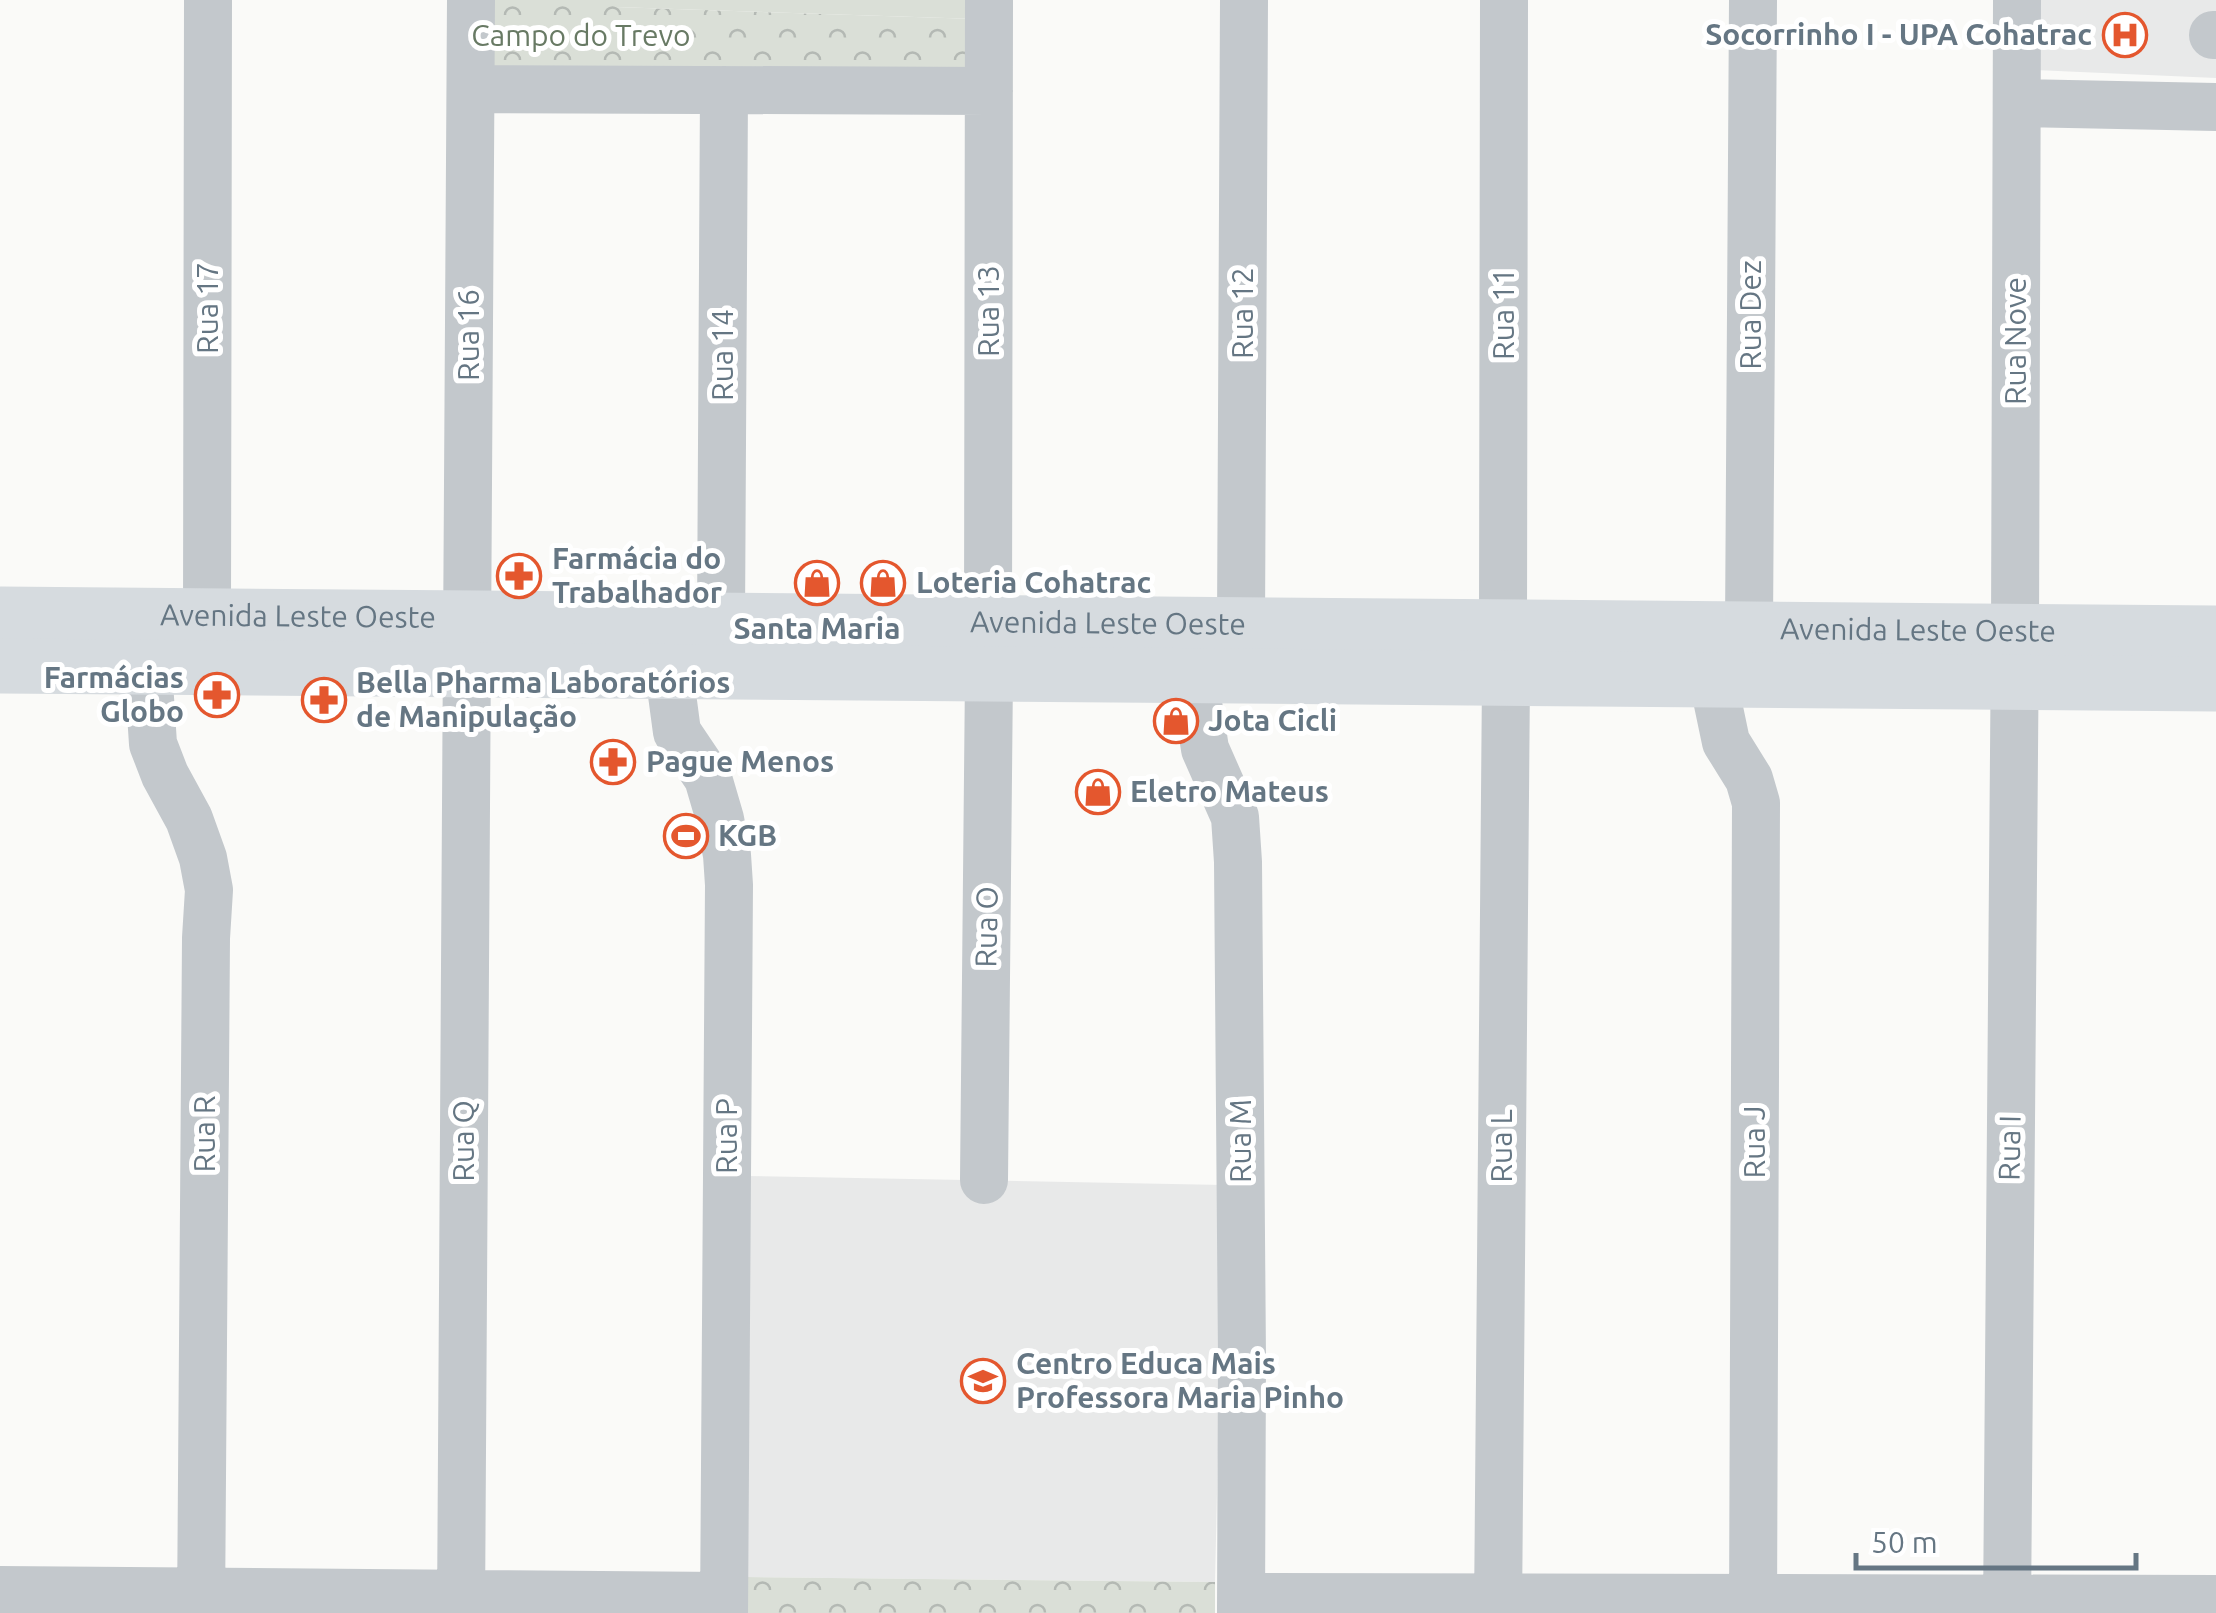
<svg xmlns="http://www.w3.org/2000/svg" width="2216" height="1613" font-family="Ubuntu,sans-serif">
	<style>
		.built { fill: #e8e9e9 }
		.forest { fill: url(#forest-crowns) }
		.garden { fill: #dadfd7 }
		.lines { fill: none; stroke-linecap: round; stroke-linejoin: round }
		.minor { stroke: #c3c8cc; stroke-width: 48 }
		.major { stroke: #d6dbdf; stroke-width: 55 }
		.labels { text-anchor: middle; stroke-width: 10; stroke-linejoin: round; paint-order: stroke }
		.poi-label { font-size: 30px; font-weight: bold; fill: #657683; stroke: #fff; text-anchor: start }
		.park-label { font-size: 30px; fill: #687a64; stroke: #fff }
		.street-label { font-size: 30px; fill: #657683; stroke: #fff }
	</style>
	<defs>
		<pattern id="forest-crowns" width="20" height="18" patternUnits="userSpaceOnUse" patternTransform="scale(2.5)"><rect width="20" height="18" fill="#dadfd7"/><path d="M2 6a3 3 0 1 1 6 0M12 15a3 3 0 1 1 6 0" fill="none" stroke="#b4b9b4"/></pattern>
	</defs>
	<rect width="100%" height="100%" fill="#fafaf8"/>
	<!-- built -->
	<path class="built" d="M2034 0H2216V78L2035 70Z
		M747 1176 1224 1185 1215 1582 746 1577Z"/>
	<!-- forest -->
	<path class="forest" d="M492 0H615V7L976 19 970 83 492 69Z
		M746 1577 1215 1582V1613H746Z"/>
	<!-- garden -->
	<path class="garden" d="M615 0H976V19L615 7Z"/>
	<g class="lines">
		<!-- minor -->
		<path class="minor" d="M2213 35H2216
			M471 89 989 91
			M2017 103 2216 107
			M207 616 208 0
			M721 621 724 90
			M988 623 989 0
			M1241 625 1244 0
			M1503 627 1504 0
			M1749 629 1753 0
			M148 667 153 744 165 775 189 819 203 858 209 890 206 938 201 1613
			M669 672 677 732 708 778 720 819 727 855 729 885 724 1613
			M1194 676 1205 749 1235 817 1238 862 1242 1359 1241 1613
			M1713 680 1726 742 1749 779 1756 803 1753 1613
			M984 1180 989 674
			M0 1590 724 1596
			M1241 1597 2216 1599
			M461 1613 471 0
			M1498 1613 1506 678
			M2007 1613 2015 631 2017 0"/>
		<!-- major -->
		<g class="major">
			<path id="s1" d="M0 614 2216 633"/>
			<path d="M0 666 2216 684"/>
		</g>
	</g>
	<!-- icons -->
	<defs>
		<symbol id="hospital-ring" viewBox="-11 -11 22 22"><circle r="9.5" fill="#fff" stroke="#e4572e" stroke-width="1.5"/><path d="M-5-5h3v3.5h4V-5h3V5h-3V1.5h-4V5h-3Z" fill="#e4572e"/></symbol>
		<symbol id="pharmacy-ring" viewBox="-11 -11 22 22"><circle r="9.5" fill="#fff" stroke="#e4572e" stroke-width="1.5"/><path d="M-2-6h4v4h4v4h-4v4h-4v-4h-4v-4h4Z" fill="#e4572e"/></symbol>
		<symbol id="shop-ring" viewBox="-11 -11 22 22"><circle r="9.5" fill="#fff" stroke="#e4572e" stroke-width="1.5"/><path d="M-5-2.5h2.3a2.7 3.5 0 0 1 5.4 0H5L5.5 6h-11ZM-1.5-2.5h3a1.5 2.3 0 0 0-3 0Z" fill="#e4572e"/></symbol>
		<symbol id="stadium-ring" viewBox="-11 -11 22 22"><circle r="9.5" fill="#fff" stroke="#e4572e" stroke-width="1.5"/><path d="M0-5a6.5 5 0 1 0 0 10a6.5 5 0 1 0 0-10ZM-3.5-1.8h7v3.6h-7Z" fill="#e4572e"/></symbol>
		<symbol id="school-ring" viewBox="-11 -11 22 22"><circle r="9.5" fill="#fff" stroke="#e4572e" stroke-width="1.5"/><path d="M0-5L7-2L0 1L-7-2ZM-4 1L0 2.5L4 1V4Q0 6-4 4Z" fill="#e4572e"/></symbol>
	</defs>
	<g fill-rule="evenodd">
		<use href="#hospital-ring" x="2100" y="10" width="50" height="50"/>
		<use href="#pharmacy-ring" x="494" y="551" width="50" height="50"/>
		<use href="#shop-ring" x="792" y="558" width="50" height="50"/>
		<use href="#shop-ring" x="858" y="558" width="50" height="50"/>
		<use href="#pharmacy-ring" x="192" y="670" width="50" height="50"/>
		<use href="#pharmacy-ring" x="299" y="675" width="50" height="50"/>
		<use href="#shop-ring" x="1151" y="696" width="50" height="50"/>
		<use href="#pharmacy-ring" x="588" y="737" width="50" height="50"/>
		<use href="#shop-ring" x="1073" y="767" width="50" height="50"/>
		<use href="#stadium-ring" x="661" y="811" width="50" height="50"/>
		<use href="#school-ring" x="958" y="1356" width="50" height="50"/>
	</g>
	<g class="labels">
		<!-- poi labels -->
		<g class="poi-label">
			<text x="2092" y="45" text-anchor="end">Socorrinho I - UPA Cohatrac</text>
			<text x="552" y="569">Farmácia do<tspan x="552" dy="34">Trabalhador</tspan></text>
			<text x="916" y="593">Loteria Cohatrac</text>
			<text x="817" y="639" text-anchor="middle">Santa Maria</text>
			<text x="184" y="688" text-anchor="end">Farmácias<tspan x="184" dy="34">Globo</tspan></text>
			<text x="356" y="693">Bella Pharma Laboratórios<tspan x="356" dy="34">de Manipulação</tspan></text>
			<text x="1208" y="731">Jota Cicli</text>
			<text x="646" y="772">Pague Menos</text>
			<text x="1130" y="802">Eletro Mateus</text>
			<text x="718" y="846">KGB</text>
			<text x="1016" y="1374">Centro Educa Mais<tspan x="1016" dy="34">Professora Maria Pinho</tspan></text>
		</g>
		<!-- park labels -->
		<g class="park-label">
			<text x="581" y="46">Campo do Trevo</text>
		</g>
		<!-- street labels -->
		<g class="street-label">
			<text transform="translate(208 308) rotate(-90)" y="10">Rua 17</text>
			<text transform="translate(989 311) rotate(-90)" y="10">Rua 13</text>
			<text transform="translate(1243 313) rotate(-90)" y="10">Rua 12</text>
			<text transform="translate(1504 314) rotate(-90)" y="10">Rua 11</text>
			<text transform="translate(1751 315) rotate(-90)" y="10">Rua Dez</text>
			<text transform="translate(469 335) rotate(-90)" y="10">Rua 16</text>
			<text transform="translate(2016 341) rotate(-90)" y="10">Rua Nove</text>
			<text transform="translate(723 355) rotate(-90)" y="10">Rua 14</text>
			<text dy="10" stroke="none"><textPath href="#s1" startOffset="298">Avenida Leste Oeste</textPath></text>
			<text dy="10" stroke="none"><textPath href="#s1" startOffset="1108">Avenida Leste Oeste</textPath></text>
			<text dy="10" stroke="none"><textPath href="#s1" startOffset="1918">Avenida Leste Oeste</textPath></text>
			<text transform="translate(987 927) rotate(-89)" y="10">Rua O</text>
			<text transform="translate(205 1134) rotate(-90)" y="10">Rua R</text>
			<text transform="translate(727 1136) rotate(-90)" y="10">Rua P</text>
			<text transform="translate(464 1141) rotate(-90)" y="10">Rua Q</text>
			<text transform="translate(1241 1141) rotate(-90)" y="10">Rua M</text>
			<text transform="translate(1755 1142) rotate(-90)" y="10">Rua J</text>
			<text transform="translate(1502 1146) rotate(-90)" y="10">Rua L</text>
			<text transform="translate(2010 1148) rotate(-89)" y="10">Rua I</text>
		</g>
	</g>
	<!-- scale -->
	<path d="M1856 1553v15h280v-15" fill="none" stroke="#657683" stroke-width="5"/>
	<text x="1871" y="1553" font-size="30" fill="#657683" stroke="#ffffff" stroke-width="8" paint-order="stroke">50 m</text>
</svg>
